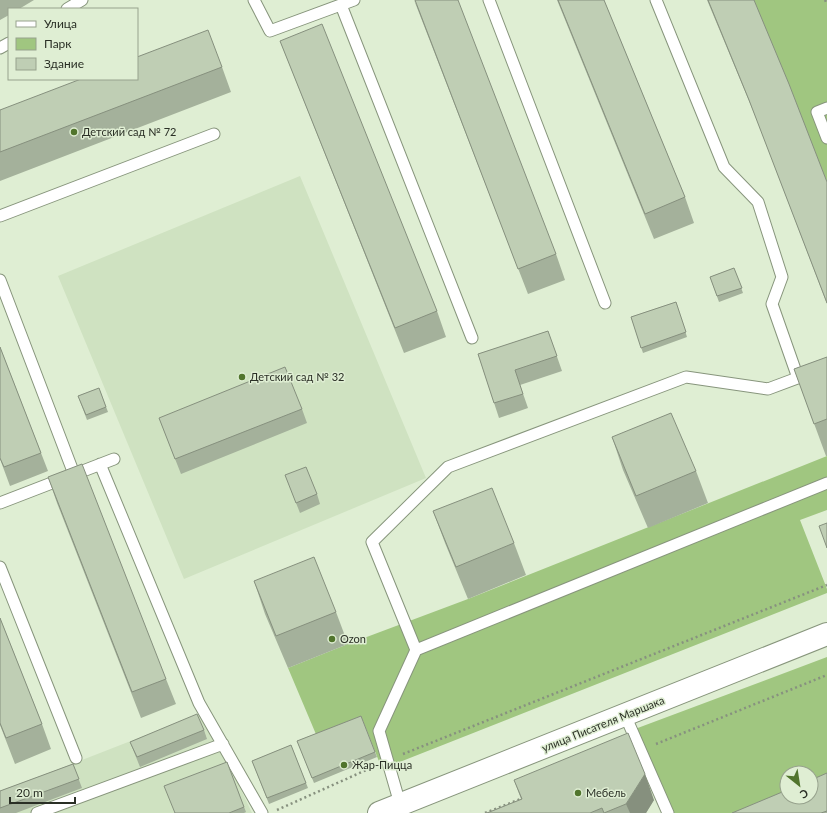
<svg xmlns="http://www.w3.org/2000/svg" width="827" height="813" font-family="Lato,sans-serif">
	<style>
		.built { fill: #cfe2c1 }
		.green { fill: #a0c680; fill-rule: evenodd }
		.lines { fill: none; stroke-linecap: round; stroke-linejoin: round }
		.lane-casing { stroke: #87957c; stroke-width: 13 }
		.secondary-casing { stroke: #87957c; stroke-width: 24 }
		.path { stroke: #87917f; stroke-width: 2.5; stroke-dasharray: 2 3; stroke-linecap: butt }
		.lane { stroke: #fff; stroke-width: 11 }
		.secondary { stroke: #fff; stroke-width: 22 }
		.wall { fill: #a4b19b }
		.shaded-wall { fill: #86907e }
		.building { fill: #bfceb4; stroke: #86907e }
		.poi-dot { fill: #51752d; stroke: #dfeed3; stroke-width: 1.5 }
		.labels { text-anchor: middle; stroke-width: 3; stroke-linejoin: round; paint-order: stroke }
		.poi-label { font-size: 11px; fill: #2a2f25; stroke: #dfeed3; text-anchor: start }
		.street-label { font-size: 11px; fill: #2a2f25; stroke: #dfeed3 }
	</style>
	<rect width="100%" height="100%" fill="#dfeed3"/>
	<!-- built -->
	<path class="built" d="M300 176 426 478 184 579 58 276Z
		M200 714 234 775 252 813H0V792Z"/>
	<!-- green -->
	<path class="green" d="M753 0H827V184Z
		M827 456V510L800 520 827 589V593L382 769 363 721 318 739 288 668 348 644 468 599Z
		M827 657V802L802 813H663L635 729ZM787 773H811V797H787Z"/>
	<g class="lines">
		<defs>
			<path id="lane" d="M254 0 270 31 354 0
				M489 0 605 303
				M656 0 724 167 758 202 782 277 772 304 798 378
				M341 5 472 338
				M67 9 82 0
				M0 48 9 43
				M827 108 817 112 827 138
				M0 216 214 134
				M0 280 74 474
				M100 464 199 703 262 813
				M0 503 114 459
				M0 567 76 758
				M416 650 827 483
				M625 715 668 813
				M400 804 379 731 416 650 372 542 448 467 686 377 768 389 827 367
				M37 813 223 744"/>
			<path id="secondary" d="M379 813 827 634"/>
		</defs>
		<!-- lane casing -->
		<use href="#lane" class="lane-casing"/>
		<!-- secondary casing -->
		<use href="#secondary" class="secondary-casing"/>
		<!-- path -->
		<path class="path" d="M825 0 827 4
			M656 744 827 675
			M403 754 827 585
			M277 810 373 767
			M485 813 523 798"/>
		<!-- lane -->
		<use href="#lane" class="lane"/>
		<!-- secondary -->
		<use href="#secondary" class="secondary"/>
	</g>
	<!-- wall -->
	<path class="wall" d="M0 0H34L19 9H9V15L0 20Z
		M414 0 556 254 565 280 528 294Z
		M557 0H604L685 197 694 223 654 239Z
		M707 0H754L827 182V304L759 125Z
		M280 41 437 311 446 337 404 353 290 66Z
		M222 67 231 92 0 181V110Z
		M734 268 743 293 719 302 710 277Z
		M676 302 687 337 643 353 631 317Z
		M548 331 562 371 520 385 528 408 499 418 478 354Z
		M0 347 48 471 10 486 0 459Z
		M827 357V456H826L794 369Z
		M99 388 108 412 87 420 78 396Z
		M302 409 307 423 181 474 159 418Z
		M612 437 696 471 708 503 648 528 623 470Z
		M285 475 317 494 320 504 300 513Z
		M48 477 166 679 176 704 141 718 57 503Z
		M433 511 514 543 526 575 468 599 445 543Z
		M254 581 336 612 348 644 288 668 265 614Z
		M0 618 42 724 51 749 15 764 0 725Z
		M361 716 377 757 314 783 297 741Z
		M204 730 207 739 140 767 130 742Z
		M291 745 308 788 269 804 252 761Z
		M227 762 246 812 244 813H174Z
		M73 764 82 788 16 813H0V791Z
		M827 774V813H732Z
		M514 780 654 800 646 813H487L521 799Z"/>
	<!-- shaded-wall -->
	<path class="shaded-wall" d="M645 774 654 800 646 813H630L626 804Z"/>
	<!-- building -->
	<path class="building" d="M415 0H458L556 254 518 269Z
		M558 0H604L685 197 645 214Z
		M708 0H754L789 84 827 182V303L749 100Z
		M322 24 437 311 395 328 280 41Z
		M208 30 222 67 0 152V110L81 79H137V57Z
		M734 268 742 288 717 296 710 277Z
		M676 302 686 332 641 348 631 317Z
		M548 331 557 356 515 370 523 394 494 403 478 354Z
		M0 347 41 453 4 467 0 458Z
		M827 357V419L814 424 794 369Z
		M285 367 302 409 175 459 159 418Z
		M99 388 106 407 86 415 78 396Z
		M671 413 696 471 636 496 612 437Z
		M82 464 166 679 132 692 48 477Z
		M306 467 317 494 296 503 285 475Z
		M492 488 514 543 456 567 433 511Z
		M827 523V548L819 526Z
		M314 557 336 612 276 636 254 581Z
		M0 618 42 724 6 738 0 723Z
		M197 714 204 730 137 757 130 742Z
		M361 716 375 752 312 778 297 741Z
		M628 733 645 774 626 804 604 813 602 808 590 813H487L522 799 514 780Z
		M291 745 306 783 267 798 252 761Z
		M227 762 244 807 229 813H175L164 786Z
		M73 764 79 779 0 808V791Z
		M827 773V811L821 813H732L787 790V797H811V780Z"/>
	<!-- markers -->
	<g class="poi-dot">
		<circle cx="74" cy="132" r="4"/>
		<circle cx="242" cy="377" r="4"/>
		<circle cx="332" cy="639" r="4"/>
		<circle cx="344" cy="765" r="4"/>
		<circle cx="578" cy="793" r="4"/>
	</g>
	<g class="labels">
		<!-- poi labels -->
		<g class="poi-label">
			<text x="82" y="136">Детский сад № 72</text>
			<text x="250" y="381">Детский сад № 32</text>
			<text x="340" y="643">Ozon</text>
			<text x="352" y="769">Жар-Пицца</text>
			<text x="586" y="797">Мебель</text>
		</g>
		<!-- street labels -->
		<g class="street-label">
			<text transform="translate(603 724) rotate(-22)" y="4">улица Писателя Маршака</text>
		</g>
	</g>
	<!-- legend -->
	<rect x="8" y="8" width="130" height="72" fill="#dfeed3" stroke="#97a28d"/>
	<rect x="16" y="21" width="20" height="6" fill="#ffffff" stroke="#97a28d"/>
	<text x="44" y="28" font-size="12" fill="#2a2f25">Улица</text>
	<rect x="16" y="38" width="20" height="12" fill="#a0c680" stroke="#97a28d"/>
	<text x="44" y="48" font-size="12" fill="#2a2f25">Парк</text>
	<rect x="16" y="58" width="20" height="12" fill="#bfceb4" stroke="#97a28d"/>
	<text x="44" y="68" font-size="12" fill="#2a2f25">Здание</text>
	<!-- north arrow -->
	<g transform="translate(799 785) rotate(150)"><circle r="19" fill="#dfeed3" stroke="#97a28d"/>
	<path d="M0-3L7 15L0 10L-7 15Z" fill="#51752d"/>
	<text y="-6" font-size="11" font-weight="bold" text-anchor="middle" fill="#2a2f25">С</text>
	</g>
	<!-- scale -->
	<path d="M10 797v6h65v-6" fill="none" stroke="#2a2f25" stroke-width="2"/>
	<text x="16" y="797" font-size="12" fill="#2a2f25" stroke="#dfeed3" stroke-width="3" paint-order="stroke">20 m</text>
</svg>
